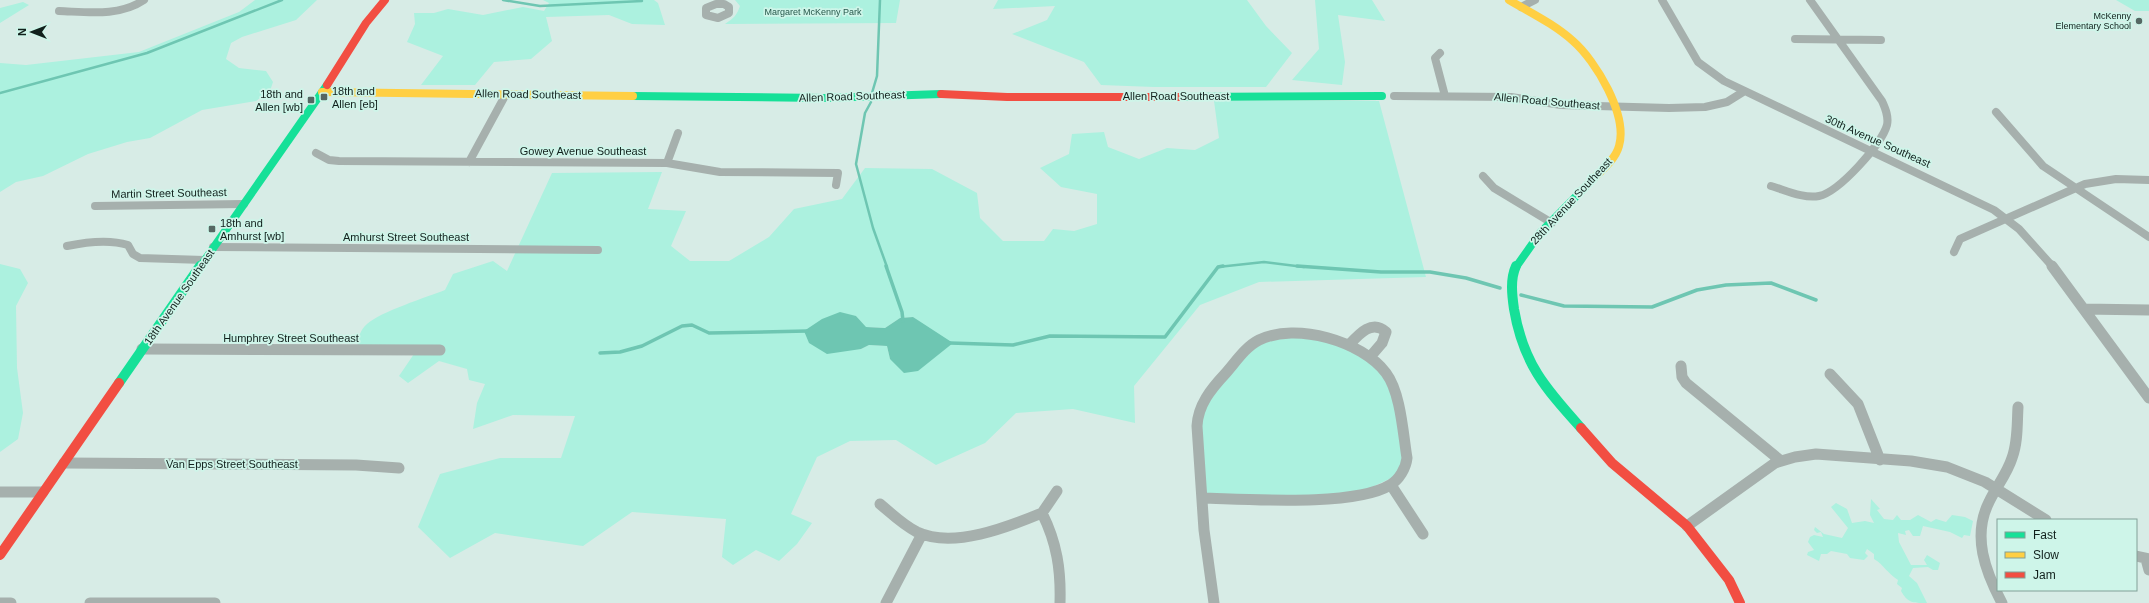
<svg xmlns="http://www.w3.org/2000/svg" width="2149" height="603" font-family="Arial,sans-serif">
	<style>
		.green { fill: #acf1df; fill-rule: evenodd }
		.water { fill: #6ec6b2 }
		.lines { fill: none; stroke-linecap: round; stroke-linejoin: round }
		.stream-far1 { stroke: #6ec6b2; stroke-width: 2.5 }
		.stream { stroke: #6ec6b2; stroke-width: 3.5 }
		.street-far1 { stroke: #a6b0ad; stroke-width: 8 }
		.street { stroke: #a6b0ad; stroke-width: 11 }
		.fast-far1 { stroke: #16e098; stroke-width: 8 }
		.fast { stroke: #16e098; stroke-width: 10 }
		.slow { stroke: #ffcf43; stroke-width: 8 }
		.jam-far1 { stroke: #f24e42; stroke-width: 8 }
		.jam { stroke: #f24e42; stroke-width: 10 }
		.poi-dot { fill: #566763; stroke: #cef5e9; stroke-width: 1.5 }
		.labels { text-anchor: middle; stroke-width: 3.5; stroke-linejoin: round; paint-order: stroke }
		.far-park-label { font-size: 9px; fill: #28584c; stroke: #cef5e9 }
		.far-poi-label { font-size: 9px; fill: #11201c; stroke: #cef5e9; text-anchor: end }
		.poi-label { font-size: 11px; fill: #11201c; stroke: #cef5e9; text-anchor: start }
		.street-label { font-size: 11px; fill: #11201c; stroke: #cef5e9 }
	</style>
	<rect width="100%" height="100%" fill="#d7ece6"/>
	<!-- green -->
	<path class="green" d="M255 0H317L296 20 242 37 231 43 226 59 239 68 266 71 273 82 270 91 256 101 202 110 150 138 127 142 88 154 43 176 16 182 0 192V63L26 65 139 52 239 12Z
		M543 0H654L658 3 665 25 632 24 609 15 546 17 552 41 531 59 494 62 475 85H421L443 56 407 42 415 24 414 13H434L448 9 483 15 523 7 544 11 549 3Z
		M735 0H900L896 23 725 24C734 18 737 15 740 6Z
		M998 0H1247L1266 26 1292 53 1266 87H1154L1101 85 1084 62 1012 34 1047 20 1055 6 993 9Z
		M1315 0H1372L1385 21 1338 15 1345 62 1342 85 1292 80 1319 49Z
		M2116 0H2149V11H2135Z
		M23 2 29 5 0 23V8Z
		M1214 101H1379L1426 277 1259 282 1200 305 1134 386 1135 423 1073 409 1016 413 985 443 936 465 896 440 850 441 817 457 791 514 812 523 797 544 779 561 756 550 733 565 722 557 726 519 632 512 583 546 495 533 450 558 418 527 440 474 500 458H561L575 416 513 415 473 429 477 403 485 384 469 380 467 369 439 361 408 383 399 376 416 351 358 350C357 341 359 331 367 324 380 312 427 297 445 290L453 274 493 261 507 271 552 173 662 172 648 209 686 211 671 246 690 261H729L769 237 794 209 842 199 865 168 932 169 977 193 980 218 1003 241H1044L1053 229 1074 231 1097 224V194L1061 187 1040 168 1069 154 1072 134 1104 132 1108 147 1139 159 1167 148 1195 150 1219 138ZM856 316 865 327 885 328 900 318 913 317 929 329 890 359 887 346 869 345 861 349Z
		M0 264 20 269 28 283 16 306 17 368 23 413 18 439 0 452Z
		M1267 337 1330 339 1387 373 1407 458 1400 474 1353 496 1202 498 1201 406 1210 390Z
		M1871 499 1880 509 1877 510 1884 519 1893 520 1897 515 1901 520H1910L1918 515 1931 522 1936 519 1946 522 1952 515 1965 517 1973 521 1970 536 1964 535 1962 538 1950 532 1923 526 1920 536H1913L1909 530 1905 531 1906 535 1898 533 1899 542 1911 565H1927L1924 560 1927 555 1940 563 1938 570H1933L1928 567 1913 568 1909 576 1917 583 1927 603C1912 603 1908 603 1901 591L1902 588 1897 584 1898 580C1887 573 1884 565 1874 559V554L1867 549 1865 553 1868 556 1864 560 1850 558 1847 554 1831 551 1827 554H1821L1819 561 1807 555 1808 552 1814 550 1808 542 1810 537 1814 535 1823 537 1821 532 1817 533 1814 530 1815 527 1824 534 1842 538 1848 528 1831 507 1836 503 1847 509 1852 523 1865 521 1874 523 1870 515Z"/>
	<!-- water -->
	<path class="water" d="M840 312 856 316 866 327 885 328 900 318 913 317 953 343 918 371 904 373 890 359 887 346 869 345 861 349 827 354 809 343 804 331 822 319Z"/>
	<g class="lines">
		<!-- stream-far1 -->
		<path class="stream-far1" d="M503 0 540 6 642 1
			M0 93 147 53 282 0
			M872 93 877 76 880 0
			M871 102 865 113 856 164 873 228 887 267
			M1218 267 1264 262 1304 267"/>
		<!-- stream -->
		<path class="stream" d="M886 266 902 312 903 321
			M1297 266 1381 272H1430L1466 278 1500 288
			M1521 295 1564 306 1652 307 1697 290 1726 285 1771 283 1816 300
			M950 343 1013 345 1050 336 1165 337 1218 267 1223 266
			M600 353 620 352 642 346 682 326 692 325 709 333 807 331"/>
		<!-- street-far1 -->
		<path class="street-far1" d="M1662 0 1698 62 1724 81 1994 210 2019 229 2053 267
			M716 4H724L729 7V13L718 18 706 15V8Z
			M1521 7 1535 0
			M59 11C87 12 119 17 144 0
			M1795 39 1881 40
			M1440 53 1435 58 1445 96
			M1394 96 1511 97 1561 105 1669 108 1705 107 1727 102 1743 92
			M1996 112 2043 166 2149 237
			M316 153 329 160 339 161 667 163 720 172 838 173 836 185
			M469 162 506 94
			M667 163 678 133
			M1483 176 1494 188 1552 223
			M1771 186C1785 190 1804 199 1819 196 1839 192 1882 144 1887 125 1889 116 1885 108 1882 101L1810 0
			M95 206 244 204
			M67 246C86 242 109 239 128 245L133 254 140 258 204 260
			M213 247 598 250
			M1954 252 1960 239 2085 184 2116 179 2149 180"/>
		<!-- street -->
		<path class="street" d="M2052 266 2149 398
			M2084 309 2149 310
			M1349 345C1359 334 1372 319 1386 332L1382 343 1370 357
			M142 349 440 350
			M1681 366 1682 377 1686 383 1781 461
			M1830 374 1858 404 1880 460
			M64 463 356 465 399 468
			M1391 485 1423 534
			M1057 491 1042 513C1057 543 1061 570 1060 603
			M0 492H43
			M1202 498C1245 499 1355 507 1390 485 1399 480 1406 468 1407 458 1403 434 1401 393 1386 373 1362 341 1296 322 1259 340 1245 347 1235 363 1225 374 1211 389 1198 405 1197 426L1204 530 1214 603
			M880 504C892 514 903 525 917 532 953 549 1008 527 1042 513
			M1687 526 1775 463 1795 457 1816 454 1911 461 1947 467 1985 482 2046 520
			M2136 556 2149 559
			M2146 559 2149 570
			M0 603H11
			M90 603H215
			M886 603 922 534
			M2002 603C1985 571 1972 536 1989 502 1996 487 2007 474 2012 458 2018 442 2017 424 2018 407"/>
		<!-- fast-far1 -->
		<path class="fast-far1" d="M633 96 824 98 941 94
			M1181 97 1382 96
			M200 267 327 85
			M1516 267 1540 233 1595 177"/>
		<!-- fast -->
		<path class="fast" d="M1516 266C1510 279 1512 295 1514 309 1523 363 1545 388 1581 428
			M119 383 200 266"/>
		<!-- slow -->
		<path class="slow" d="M1509 0C1531 13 1554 24 1573 41 1596 61 1628 115 1619 146 1616 158 1604 169 1595 177
			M322 92 633 96"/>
		<!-- jam-far1 -->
		<path class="jam-far1" d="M327 85 366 23 385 0
			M941 94 1007 97H1181"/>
		<!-- jam -->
		<path class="jam" d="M1581 428 1612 463 1687 526 1729 580 1740 603
			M0 555 119 383"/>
	</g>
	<!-- markers -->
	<g class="poi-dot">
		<circle cx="2139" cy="21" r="4"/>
		<rect x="320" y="93" width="8" height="8" rx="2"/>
		<rect x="307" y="96" width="8" height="8" rx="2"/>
		<rect x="208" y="225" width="8" height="8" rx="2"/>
	</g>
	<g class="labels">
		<!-- far-park labels -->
		<g class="far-park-label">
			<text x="813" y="15">Margaret McKenny Park</text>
		</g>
		<!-- far-poi labels -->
		<g class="far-poi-label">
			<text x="2131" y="19">McKenny<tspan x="2131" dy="10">Elementary School</tspan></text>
		</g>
		<!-- poi labels -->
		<g class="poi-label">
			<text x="332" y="95">18th and<tspan x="332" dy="13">Allen [eb]</tspan></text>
			<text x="303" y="98" text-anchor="end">18th and<tspan x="303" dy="13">Allen [wb]</tspan></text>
			<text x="220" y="227">18th and<tspan x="220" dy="13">Amhurst [wb]</tspan></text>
		</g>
		<!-- street labels -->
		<g class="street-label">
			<text transform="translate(528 94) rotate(1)" y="4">Allen Road Southeast</text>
			<text transform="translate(852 96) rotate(-2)" y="4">Allen Road Southeast</text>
			<text x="1176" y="100">Allen Road Southeast</text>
			<text transform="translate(1547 101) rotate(5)" y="4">Allen Road Southeast</text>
			<text transform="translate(1878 141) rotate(24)" y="4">30th Avenue Southeast</text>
			<text x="583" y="155">Gowey Avenue Southeast</text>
			<text transform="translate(169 193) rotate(-1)" y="4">Martin Street Southeast</text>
			<text transform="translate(1571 201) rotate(-47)" y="4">28th Avenue Southeast</text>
			<text x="406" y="241">Amhurst Street Southeast</text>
			<text transform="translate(179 297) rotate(-55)" y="4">18th Avenue Southeast</text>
			<text x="291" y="342">Humphrey Street Southeast</text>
			<text x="232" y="468">Van Epps Street Southeast</text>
		</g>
	</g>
	<!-- legend -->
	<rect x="1997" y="519" width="140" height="72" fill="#cef5e9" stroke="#82a097"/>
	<rect x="2005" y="532" width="20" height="6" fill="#16e098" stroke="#82a097"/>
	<text x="2033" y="539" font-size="12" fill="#11201c">Fast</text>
	<rect x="2005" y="552" width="20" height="6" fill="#ffcf43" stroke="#82a097"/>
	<text x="2033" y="559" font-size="12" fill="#11201c">Slow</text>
	<rect x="2005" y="572" width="20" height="6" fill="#f24e42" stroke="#82a097"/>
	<text x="2033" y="579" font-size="12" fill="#11201c">Jam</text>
	<!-- north arrow -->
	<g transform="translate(32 32) rotate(270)" stroke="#cef5e9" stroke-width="3" paint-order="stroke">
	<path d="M0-3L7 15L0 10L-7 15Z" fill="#11201c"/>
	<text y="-6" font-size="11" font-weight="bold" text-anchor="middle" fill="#11201c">N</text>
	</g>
</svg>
